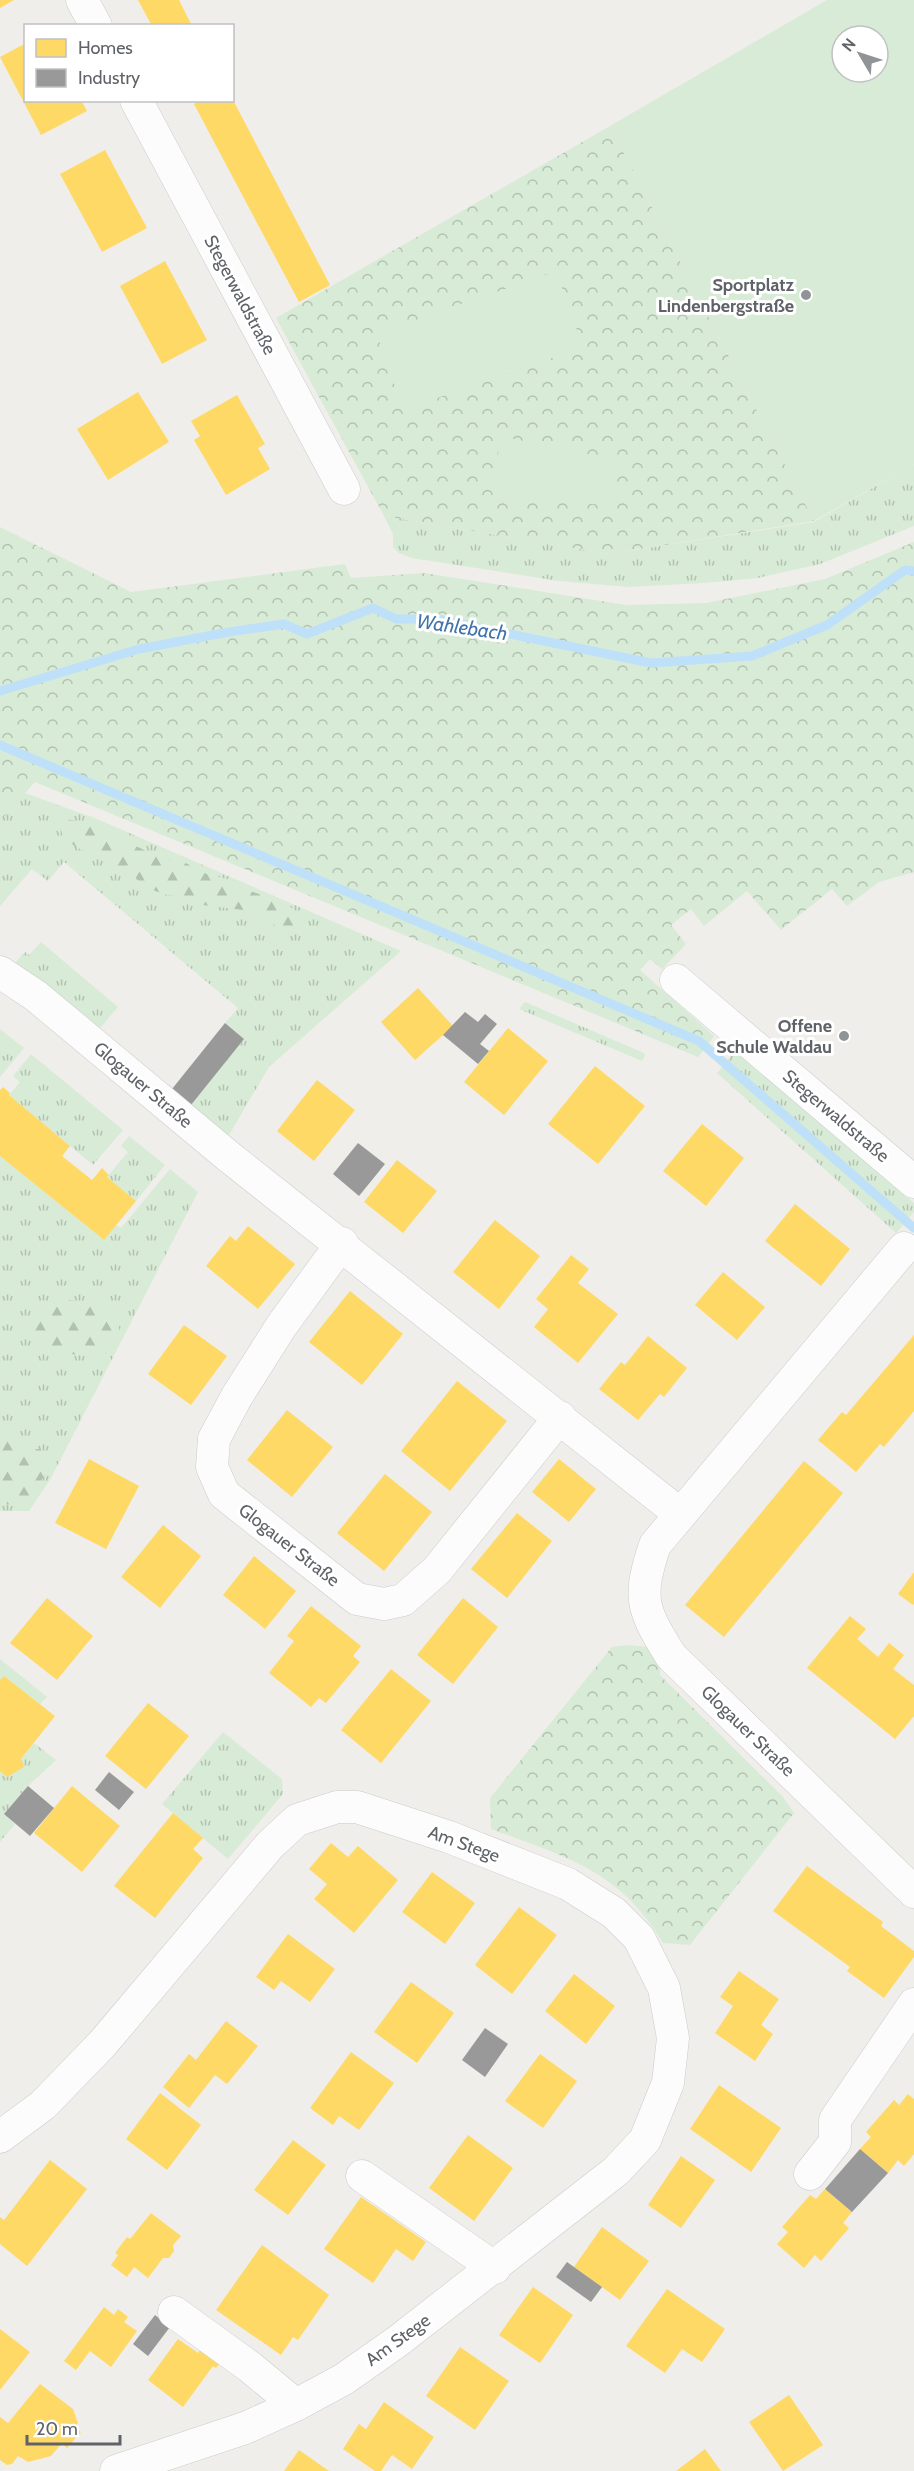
<svg xmlns="http://www.w3.org/2000/svg" width="914" height="2471" font-family="Cabin,sans-serif">
	<style>
		.grass { fill: url(#grass-tufts) }
		.forest { fill: url(#forest-firs) }
		.park { fill: url(#park-crowns) }
		.garden { fill: #d8ebd6; fill-rule: evenodd }
		.homes { fill: #ffd966 }
		.industry { fill: #999 }
		.lines { fill: none; stroke-linecap: round; stroke-linejoin: round }
		.stream { stroke: #bfe0f9; stroke-width: 9 }
		.minor-casing { stroke: #cbcccc; stroke-width: 33 }
		.minor { stroke: #fdfcfc; stroke-width: 32 }
		.poi-dot { fill: #919496; stroke: #fff; stroke-width: 2 }
		.labels { text-anchor: middle; stroke-width: 6; stroke-linejoin: round; paint-order: stroke }
		.poi-label { font-size: 18px; font-weight: bold; fill: #5f6368; stroke: #fff; text-anchor: end }
		.street-label { font-size: 18px; fill: #5f6368; stroke: #fff }
		.water-label { font-size: 20px; font-style: italic; fill: #4174aa; stroke: #fff }
	</style>
	<defs>
		<pattern id="grass-tufts" width="24" height="20" patternUnits="userSpaceOnUse" patternTransform="scale(1.5)"><rect width="24" height="20" fill="#d8ebd6"/><path d="M3 7l-1-3M5 7V3M7 7l1-3M15 17l-1-3M17 17v-4M19 17l1-3" fill="none" stroke="#b2c2b1"/></pattern>
		<pattern id="forest-firs" width="22" height="20" patternUnits="userSpaceOnUse" patternTransform="scale(1.5)"><rect width="22" height="20" fill="#d8ebd6"/><path d="M5 1l3.5 6h-7zM16 11l3.5 6h-7z" fill="#b2c2b1"/></pattern>
		<pattern id="park-crowns" width="20" height="18" patternUnits="userSpaceOnUse" patternTransform="scale(1.5)"><rect width="20" height="18" fill="#d8ebd6"/><path d="M2 6a3 3 0 1 1 6 0M12 15a3 3 0 1 1 6 0" fill="none" stroke="#b2c2b1"/></pattern>
	</defs>
	<rect width="100%" height="100%" fill="#efeeea"/>
	<!-- grass -->
	<path class="grass" d="M914 464V526L820 564 758 578 704 583 629 587 559 581 412 558 399 553 393 547V534L384 516 609 554 814 522Z
		M0 784 97 819 401 951 269 1067 229 1135 226 1134 191 1105 244 1039 225 1023 238 1008 64 862 48 881 32 869 0 906Z
		M41 942 118 1007 100 1028 14 964 25 952 29 955Z
		M525 1002 644 1053 645 1055 642 1061 519 1009Z
		M0 1029 24 1048 0 1077Z
		M736 1050 914 1203V1212L896 1233 717 1073Z
		M31 1054 123 1130 93 1165 9 1095 20 1082 13 1076Z
		M129 1136 165 1165 136 1201 107 1177 128 1152 121 1146Z
		M0 1156 104 1240 116 1225 121 1228 170 1169 198 1192 51 1478 29 1511H0Z
		M0 1659 47 1697 40 1704 4 1676 0 1680Z
		M223 1732 282 1779 283 1794 228 1859 162 1804Z
		M34 1743 56 1760 28 1786 5 1814 15 1824 0 1842V1771L7 1777Z"/>
	<!-- forest -->
	<path class="forest" d="M66 819 83 822 164 859 176 860 188 864 197 871 234 881 245 889 286 904 295 910 297 916 293 926 283 930 251 911 203 905 194 899 164 894 150 889 131 875 76 847 63 837 60 826Z
		M56 1298C94 1302 149 1318 100 1358 71 1355 45 1352 31 1323L49 1302Z
		M0 1432 22 1449H40L49 1463C43 1482 25 1515 0 1501Z"/>
	<!-- park -->
	<path class="park" d="M610 126 814 521 609 554 384 516 276 318Z
		M0 527 131 592 345 564 351 578 424 573 626 605 706 603 825 579 914 542V872L879 882 847 906 832 889 781 930 747 891 704 926 691 909 671 925 686 944 662 969 650 959 640 970 714 1036 698 1057 35 782 0 821Z
		M628 1645 647 1647 660 1661V1675L783 1797 794 1813 690 1945 663 1943C620 1870 565 1857 491 1829L490 1798 612 1647Z"/>
	<!-- garden -->
	<path class="garden" d="M827 0H914V464L814 521 610 126ZM842 36H878V72H842Z
		M556 271 583 347 403 410 377 334Z
		M499 436 616 460 615 505 496 500Z"/>
	<!-- homes -->
	<path class="homes" d="M0 0H14L0 8Z
		M138 0H179L192 26H152Z
		M26 43V100H81L87 111 41 135 0 57Z
		M200 100H233L330 285 299 302 194 104Z
		M105 150 147 228 102 252 60 174Z
		M165 261 207 340 162 364 120 286Z
		M138 392 169 442 108 480 77 429Z
		M237 395 265 444 258 448 270 469 226 495 194 440 200 436 191 421Z
		M418 988 453 1026 415 1060 381 1022Z
		M508 1028 548 1061 504 1115 464 1082Z
		M595 1066 645 1106 598 1164 548 1124Z
		M317 1080 355 1110 314 1161 277 1131Z
		M3 1087 10 1093 9 1095 70 1146 62 1156 92 1180 102 1168 109 1175 107 1177 136 1201 104 1240 0 1156V1090Z
		M702 1124 744 1158 706 1206 663 1171Z
		M397 1160 437 1191 403 1233 364 1202Z
		M795 1204 850 1249 821 1286 765 1241Z
		M495 1220 540 1256 499 1309 453 1272Z
		M248 1226 295 1264 258 1309 206 1266 230 1236 236 1241Z
		M571 1255 589 1269 578 1283 618 1314 578 1363 534 1327 548 1309 536 1299Z
		M723 1272 765 1307 737 1340 695 1305Z
		M350 1291 403 1334 362 1385 309 1342Z
		M184 1325 227 1356 191 1405 148 1374Z
		M914 1335V1411L884 1447 880 1444 856 1472 818 1440 842 1412 846 1415Z
		M648 1336 687 1368 664 1397 660 1394 638 1420 599 1389 621 1362 625 1365Z
		M457 1381 507 1421 450 1491 401 1451Z
		M287 1410 333 1447 292 1497 247 1460Z
		M89 1459 139 1486 106 1549 55 1523Z
		M559 1459 596 1489 569 1522 532 1492Z
		M804 1461 843 1493 724 1637 685 1605Z
		M385 1474 432 1512 384 1571 337 1533Z
		M517 1513 552 1541 507 1598 471 1569Z
		M163 1525 201 1556 160 1608 121 1577Z
		M254 1556 296 1591 265 1629 223 1595Z
		M914 1572V1604L913 1605 898 1594Z
		M47 1598 93 1636 57 1680 10 1643Z
		M463 1598 498 1627 453 1684 417 1655Z
		M311 1606 361 1646 353 1656 360 1662 326 1703 319 1698 311 1707 269 1673 294 1641 287 1636Z
		M850 1616 866 1629 857 1639 878 1657 889 1643 904 1655 893 1669 914 1685V1716L895 1739 807 1668Z
		M391 1669 431 1701 381 1763 341 1730Z
		M4 1676 55 1716 21 1759 24 1767 7 1777 0 1771V1680Z
		M148 1703 189 1736 146 1789 105 1756Z
		M72 1786 120 1826 82 1872 34 1833Z
		M173 1813 203 1838 193 1849 203 1858 155 1918 114 1886Z
		M331 1843 348 1857 358 1846 398 1880 354 1933 314 1899 327 1884 309 1869Z
		M807 1866 883 1922 881 1926 914 1951V1957L884 1998 847 1971 850 1967 773 1911Z
		M432 1872 475 1903 445 1944 402 1912Z
		M519 1907 557 1935 512 1994 475 1965Z
		M288 1934 335 1969 310 2002 281 1981 274 1990 256 1977Z
		M739 1971 779 1999 761 2025 773 2034 755 2061 715 2033 733 2006 720 1997Z
		M574 1974 615 2006 586 2044 545 2011Z
		M411 1982 454 2013 417 2063 374 2032Z
		M226 2021 258 2046 227 2084 215 2075 189 2108 163 2087 189 2054 196 2060Z
		M351 2052 394 2083 359 2130 339 2116 333 2125 310 2108Z
		M540 2054 577 2081 543 2128 505 2101Z
		M719 2085 781 2128 751 2172 690 2129Z
		M160 2093 201 2125 167 2170 126 2139Z
		M908 2094 914 2099V2154L904 2166 898 2160 888 2173 860 2149 871 2137 866 2132 894 2100 899 2105Z
		M468 2135 513 2168 474 2221 429 2188Z
		M293 2140 326 2165 288 2215 254 2190Z
		M681 2156 715 2180 681 2228 648 2205Z
		M50 2160 87 2189 27 2266 0 2244V2217L4 2220Z
		M825 2189 852 2212 843 2223 849 2228 821 2261 815 2255 804 2268 777 2244 788 2232 782 2227 810 2195 816 2199Z
		M361 2197 426 2242 413 2261 396 2249 373 2283 324 2249Z
		M151 2213 181 2236 173 2245 174 2251 169 2258H163L148 2278 134 2267 127 2277 111 2265 118 2255 115 2253 127 2237 130 2239Z
		M602 2227 649 2261 620 2300 574 2267Z
		M262 2245 329 2295 298 2340 293 2337 281 2355 216 2310Z
		M533 2287 573 2315 540 2363 499 2335Z
		M667 2289 725 2329 702 2362 682 2349 665 2373 626 2346Z
		M104 2307 114 2315 118 2309 128 2317 124 2322 137 2331 111 2367 90 2351 76 2370 64 2361Z
		M0 2329 30 2352 0 2390Z
		M178 2339 198 2353 206 2342 225 2356 216 2368 213 2366 183 2407 148 2380Z
		M460 2347 509 2381 475 2430 426 2396Z
		M40 2384 73 2409 78 2423 75 2427 81 2432 67 2448 62 2443 51 2456 28 2462 18 2456 12 2464 7 2465 0 2460V2417L8 2423Z
		M789 2395 823 2445 783 2471 749 2422Z
		M384 2402 434 2437 412 2469 392 2455 381 2471H375L343 2449 359 2424 366 2429Z
		M705 2449 721 2471H676Z
		M299 2450 329 2471H284Z"/>
	<!-- industry -->
	<path class="industry" d="M465 1012 478 1022 485 1014 497 1024 480 1044 489 1051 478 1064 443 1035Z
		M225 1023 244 1039 191 1105 172 1089Z
		M358 1143 385 1164 359 1196 333 1174Z
		M109 1772 134 1792 119 1810 95 1790Z
		M28 1786 54 1808 30 1836 4 1814Z
		M485 2028 508 2044 485 2077 462 2060Z
		M860 2149 888 2173 852 2212 825 2189Z
		M567 2262 602 2287 591 2302 556 2277Z
		M155 2315 170 2327 148 2356 133 2344Z"/>
	<g class="lines">
		<!-- stream -->
		<path class="stream" d="M0 691 139 649 229 632 284 624 307 634 373 608 396 619H437L651 663 752 656 827 625 905 570 914 571
			M0 745 699 1041 914 1228"/>
		<defs>
			<path id="minor" d="M82 0 96 26
				M136 100 344 489
				M0 972 36 996 228 1156 680 1514
				M676 980 914 1182
				M342 1243 282 1325 237 1396 214 1439 212 1467 224 1494 357 1599 384 1604 403 1600 437 1570 560 1417
				M904 1248 655 1545C637 1599 642 1609 671 1656L914 1892
				M0 2137 43 2105 103 2043 270 1845 297 1820 337 1807H357L449 1837 568 1884 614 1913 639 1938 664 1988 673 2038 668 2083 645 2140 616 2171 398 2341 344 2379 296 2405 245 2428 116 2471
				M810 2174 835 2142V2120L914 2004
				M362 2176 495 2268
				M174 2312 250 2367 296 2405"/>
		</defs>
		<!-- minor casing -->
		<use href="#minor" class="minor-casing"/>
		<!-- minor -->
		<use href="#minor" class="minor"/>
	</g>
	<!-- markers -->
	<g class="poi-dot">
		<circle cx="806" cy="295" r="6"/>
		<circle cx="844" cy="1036" r="6"/>
	</g>
	<g class="labels">
		<!-- poi labels -->
		<g class="poi-label">
			<text x="794" y="291">Sportplatz<tspan x="794" dy="21">Lindenbergstraße</tspan></text>
			<text x="832" y="1032">Offene<tspan x="832" dy="21">Schule Waldau</tspan></text>
		</g>
		<!-- street labels -->
		<g class="street-label">
			<text transform="translate(240 295) rotate(62)" y="6">Stegerwaldstraße</text>
			<text transform="translate(143 1085) rotate(40)" y="6">Glogauer Straße</text>
			<text transform="translate(836 1116) rotate(40)" y="6">Stegerwaldstraße</text>
			<text transform="translate(289 1545) rotate(38)" y="6">Glogauer Straße</text>
			<text transform="translate(748 1731) rotate(44)" y="6">Glogauer Straße</text>
			<text transform="translate(464 1844) rotate(20)" y="6">Am Stege</text>
			<text transform="translate(398 2340) rotate(-36)" y="6">Am Stege</text>
		</g>
		<!-- water labels -->
		<g class="water-label">
			<text transform="translate(462 627) rotate(8)" y="7">Wahlebach</text>
		</g>
	</g>
	<!-- legend -->
	<rect x="24" y="24" width="210" height="78" fill="#ffffff" stroke="#bfc1c3" stroke-width="1.5"/>
	<rect x="36" y="39" width="30" height="18" fill="#ffd966" stroke="#bfc1c3" stroke-width="1.5"/>
	<text x="78" y="54" font-size="18" fill="#5f6368">Homes</text>
	<rect x="36" y="69" width="30" height="18" fill="#999999" stroke="#bfc1c3" stroke-width="1.5"/>
	<text x="78" y="84" font-size="18" fill="#5f6368">Industry</text>
	<!-- north arrow -->
	<g transform="translate(860 54) rotate(309)"><circle r="28" fill="#ffffff" stroke="#bfc1c3" stroke-width="1.5"/>
	<path d="M0-4.5L10 22L0 15L-10 22Z" fill="#919496"/>
	<text y="-9" font-size="16" font-weight="bold" text-anchor="middle" fill="#5f6368">N</text>
	</g>
	<!-- scale -->
	<path d="M27 2435v9h93v-9" fill="none" stroke="#5f6368" stroke-width="3"/>
	<text x="36" y="2435" font-size="18" fill="#5f6368" stroke="#ffffff" stroke-width="4.5" paint-order="stroke">20 m</text>
</svg>
